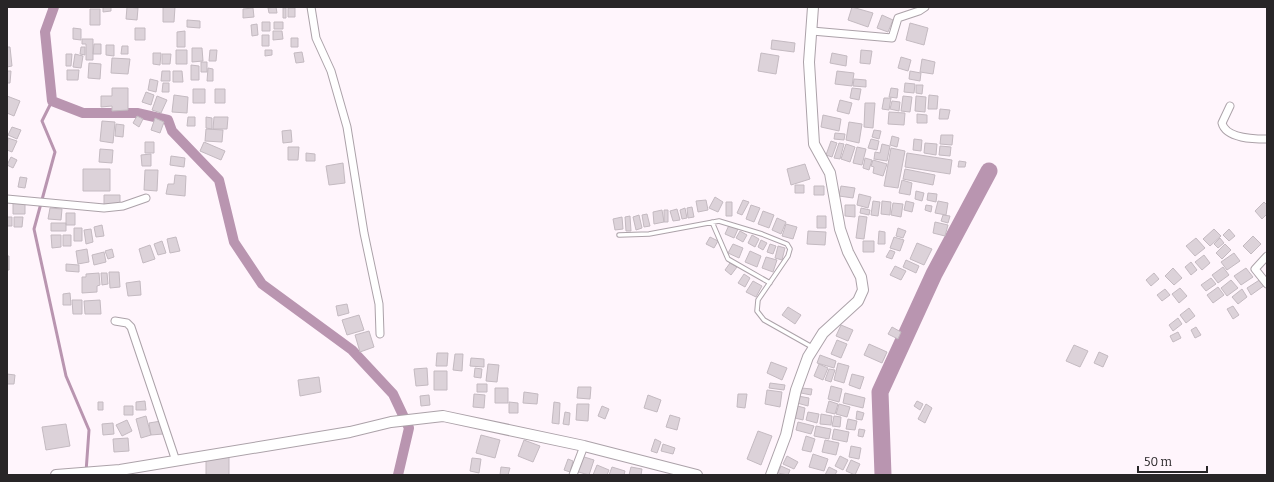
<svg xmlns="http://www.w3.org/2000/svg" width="1274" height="482" font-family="Bitter,serif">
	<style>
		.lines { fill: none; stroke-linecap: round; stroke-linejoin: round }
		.stream { stroke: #b995b0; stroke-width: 3 }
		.canal { stroke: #b995b0; stroke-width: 10 }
		.river { stroke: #b995b0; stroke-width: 17 }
		.building { fill: #dcd2d9; stroke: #c4bac1 }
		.lane-casing { stroke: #aca2a9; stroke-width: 5.5 }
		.street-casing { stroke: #aca2a9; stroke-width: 9 }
		.secondary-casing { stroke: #aca2a9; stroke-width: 12 }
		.lane { stroke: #fff; stroke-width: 3.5 }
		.street { stroke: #fff; stroke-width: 7 }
		.secondary { stroke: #fff; stroke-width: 10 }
	</style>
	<rect width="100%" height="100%" fill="#fff5fc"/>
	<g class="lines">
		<!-- stream -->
		<path class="stream" d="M52 101 42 121 55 152 34 229 66 376 89 430 86 472"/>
		<!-- canal -->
		<path class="canal" d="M54 7 45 32 52 101 83 113H137L168 120 172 131 219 180 234 242 262 284 352 350 393 394 409 428 398 475"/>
		<!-- river -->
		<path class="river" d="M883 475 880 392 934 274 989 171"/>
	</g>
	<!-- building -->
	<path class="building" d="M103 7H111V11L103 12Z
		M127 7 138 8 137 20 126 19Z
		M163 7H175L174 22H163Z
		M276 7 277 13H269L268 8Z
		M852 7 873 13 868 27 848 20Z
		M253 8 254 17 243 18V9Z
		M283 8H286V18H283Z
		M288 8H295V17H288Z
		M90 9H100V25H90Z
		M882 15 893 20 888 32 877 28Z
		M187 20 200 21V28L187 27Z
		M262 22H270V31H262Z
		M274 22H283V29H274Z
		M910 23 928 28 924 45 906 40Z
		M257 24 258 35 252 36 251 25Z
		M73 28 81 29V40L73 39Z
		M135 28H145V40H135Z
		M185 31V47H177V32Z
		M273 31H282L283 39 273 40Z
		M262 35H269V46H262Z
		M291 38H298V47H291Z
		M82 39H93V60H86V44H82Z
		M772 40 795 43 794 52 771 49Z
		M94 44H101V54H93Z
		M106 45H114V56L106 55Z
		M122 46H128V54H121Z
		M7 47H10L12 66 7 67Z
		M81 47H85V55L80 54Z
		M192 48H202L203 61 192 62Z
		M176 50H187V64H176Z
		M210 50H217L216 61H209Z
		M265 50H272V55L265 56Z
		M861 50 872 51 870 64 860 63Z
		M302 52 304 62 296 63 294 53Z
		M153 53H161L160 65 153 64Z
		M761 53 779 56 776 74 758 71Z
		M832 53 847 56 846 66 830 63Z
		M66 54H72L71 66H66Z
		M75 54 83 56 81 68 73 67Z
		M162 54H171L170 64H162Z
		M901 57 911 60 908 71 898 68Z
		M112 58 130 59 128 74 111 73Z
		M922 59 935 62 933 74 920 72Z
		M201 62H207V72H201Z
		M89 63 101 64 100 79 88 78Z
		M191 65 199 66V80H191Z
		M208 68 213 69V81H207Z
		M67 70H79L78 80H67Z
		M7 71H11L10 83H7Z
		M162 71H170V81H161Z
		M173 71H182L183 82H173Z
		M837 71 854 73 852 86 835 84Z
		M910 71 921 73 920 81 909 79Z
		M150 79 158 81 156 92 148 90Z
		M854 79 866 80V87L853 86Z
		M163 83H169V92H162Z
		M905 83 915 84 914 93 904 92Z
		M916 85H923L922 94 916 93Z
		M112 88H128V110L112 111V106L101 107V96H112Z
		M852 88 861 89 859 100 850 98Z
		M891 88 898 89 897 98 889 97Z
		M193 89H205V103H193Z
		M215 89H225V103H215Z
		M146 92 154 95 151 105 142 102Z
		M174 95 188 97 187 113 172 112Z
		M929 95 938 96 937 109H928Z
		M7 96 20 101 14 116 7 113Z
		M157 96 167 100 161 113 152 110Z
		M903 96 912 97 910 112 901 111Z
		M916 96 926 97 925 112 915 111Z
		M884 98H891L889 110 882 109Z
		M840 100 852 103 849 114 837 111Z
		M892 101 900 102 899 111 890 109Z
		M865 103H875L873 128 864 127Z
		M940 109 950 110 948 119H939Z
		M889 112 905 113 904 125 888 124Z
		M917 114 927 115V123H917Z
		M823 115 841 119 839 131 821 127Z
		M137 116 143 119 139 127 133 123Z
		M188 117H195V126H187Z
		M206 117 212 118V129L206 128Z
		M214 117H228L227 129H213Z
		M155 118 164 122 160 133 151 130Z
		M102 121 115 122 113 143 100 141Z
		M849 122 862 124 859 143 846 140Z
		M116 124 124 125 123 137 115 136Z
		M12 127 21 130 17 139 8 135Z
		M206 129 223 130 222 142 205 141Z
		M291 130 292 142 283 143 282 131Z
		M874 130 881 131 879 139 872 137Z
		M835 133 845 134 844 140 834 139Z
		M941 135H953L952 145 940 144Z
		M892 136 899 138 897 147 890 145Z
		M8 138 17 141 12 152 7 150Z
		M871 139 879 141 877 150 868 148Z
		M914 139 922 140 921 151 913 150Z
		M831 141 837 143 832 157 826 155Z
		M145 142H154V153H145Z
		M204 142 225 151 221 160 200 151Z
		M839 143 844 144 840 159 834 158Z
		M925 143 937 144 936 155 924 153Z
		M846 144 855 147 850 162 841 159Z
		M882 144 890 146 887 161 874 159 875 152 880 153Z
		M940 146 951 147 950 156 939 155Z
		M288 147H299L298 160H288Z
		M857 147 866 149 862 165 853 163Z
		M891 148 905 151 898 188 884 186Z
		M100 149 113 150 112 163 99 162Z
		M306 153 315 154V161H306Z
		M907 153 952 160 950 174 905 167Z
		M151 154V166H142L141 155Z
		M171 156 185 158 184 167 170 165Z
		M11 157 17 160 13 168 7 165Z
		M865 158 872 160 869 170 863 168Z
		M873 160 887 164 883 176 873 173 874 167 871 166Z
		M959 161 966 162 965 167H958Z
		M343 163 345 183 329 185 326 166Z
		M805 164 810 179 791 185 787 169Z
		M83 169H110V191H83Z
		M905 169 935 175 933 185 903 179Z
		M145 170H158L157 191 144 190Z
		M175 175 186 176 185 196 166 194 168 184H174Z
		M20 177 27 178 25 188 18 187Z
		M902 180 912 183 910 195 899 193Z
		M795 185H804V193H795Z
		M814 186H824V195H814Z
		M841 186 855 188 853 198 839 196Z
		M916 191 924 193 922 201 915 199Z
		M928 193 937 194 936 202 927 200Z
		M859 194 871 197 868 208 857 205Z
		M104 195H120V205H104Z
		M715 197 723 202 718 212 709 208Z
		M706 200 708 210 698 212 696 201Z
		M743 200 749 202 742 215 737 213Z
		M873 201 880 202 878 216 871 215Z
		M882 201 891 202 890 215 881 214Z
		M906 201 914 203 912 212 904 210Z
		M938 201 948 203 946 215 935 213Z
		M726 202H732V216H726Z
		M1264 202 1267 205V214L1262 219 1255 211Z
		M13 203 25 204V214H13Z
		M893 203 903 204 901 217 891 215Z
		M751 205 760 208 754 222 746 219Z
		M845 205H855V217L845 216Z
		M926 205 932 206 931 212 925 210Z
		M692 207 694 217 688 218 687 208Z
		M50 208 62 209 61 220 48 219Z
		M685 208 687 218 682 219 680 210Z
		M861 208 870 210 869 215 860 213Z
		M677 209 680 220 673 221 670 211Z
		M662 210 664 222 654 224 653 212Z
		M664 210H668V222H664Z
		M763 211 774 215 769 228 758 224Z
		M66 213H75V225H66Z
		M647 214 650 226 644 227 642 215Z
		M639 215 642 228 636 230 633 217Z
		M943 215 950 216 948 223 941 221Z
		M630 216 631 231H626L625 217Z
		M817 216H826V228H817Z
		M859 216 867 217 864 239 856 238Z
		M7 217H12V226H7Z
		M14 217H23L22 227H14Z
		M622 217 623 229 615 230 613 219Z
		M777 218 786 222 781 234 772 230Z
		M935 222 948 225 945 236 933 233Z
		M51 223H66V231H51Z
		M786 224 797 227 793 239 782 236Z
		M102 225 104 236 96 237 94 227Z
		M729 225 738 229 734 238 725 234Z
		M74 228H82V241H74Z
		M898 228 906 231 903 238 896 236Z
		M91 229 93 242 86 244 84 230Z
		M1214 229 1221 236 1210 246 1203 239Z
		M1229 229 1235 236 1229 241 1223 235Z
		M740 231 747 235 743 242 736 238Z
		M808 231 826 232 825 245 807 244Z
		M879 231 885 232V244H878Z
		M51 235H61V247L52 248Z
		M63 235H71V246H63Z
		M752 235 759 239 755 247 748 243Z
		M1253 236 1261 244 1251 254 1243 246Z
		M176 237 180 251 170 253 167 239Z
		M710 237 718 241 714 248 706 244Z
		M894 237 904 240 900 251 890 248Z
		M1196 238 1205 248 1195 256 1186 246Z
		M1220 238 1224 243 1218 248 1214 244Z
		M761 240 767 243 763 250 758 247Z
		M162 241 166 253 158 255 154 244Z
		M863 241H874V252H863Z
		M917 243 932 249 924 265 910 259Z
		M733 244 743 248 739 258 728 253Z
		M770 244 776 246 773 254 767 252Z
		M1225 244 1231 250 1222 259 1216 253Z
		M150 245 155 259 143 263 139 249Z
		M778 246 785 248 782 260 775 258Z
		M87 249 89 262 78 264 76 251Z
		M112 249 114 257 108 259 105 251Z
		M890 250 895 252 892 259 886 257Z
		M750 251 761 256 757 267 745 262Z
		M104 252 106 262 94 265 92 255Z
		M1234 253 1240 261 1227 270 1221 262Z
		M1204 255 1210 263 1202 270 1195 262Z
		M7 256H9V270H7Z
		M766 257 777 260 773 272 762 268Z
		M906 260 919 266 916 273 903 267Z
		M1191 262 1197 270 1191 275 1185 267Z
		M730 263 737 267 731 275 725 270Z
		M66 264 79 265V272L66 271Z
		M895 266 906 271 901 280 890 275Z
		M1223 267 1229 275 1218 283 1212 275Z
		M1173 268 1182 278 1174 285 1165 276Z
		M1246 268 1253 277 1241 285 1234 276Z
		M109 272H119L120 287 110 288Z
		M99 273 100 285 97 286V292L82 293V277H86V274Z
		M101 273H107L108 284 102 285Z
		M1154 273 1159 279 1151 286 1146 280Z
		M744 274 750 278 745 287 738 283Z
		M1211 278 1216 284 1206 291 1201 285Z
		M1261 279 1265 285 1251 295 1247 288Z
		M1231 280 1238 288 1227 296 1221 288Z
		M140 281 141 295 128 296 126 283Z
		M753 281 762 286 756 297 746 292Z
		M1218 287 1224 295 1213 303 1207 295Z
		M1180 288 1187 296 1179 303 1172 294Z
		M1165 289 1170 295 1162 301 1157 295Z
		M1242 289 1247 297 1238 304 1232 297Z
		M70 293 71 305H63V294Z
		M72 300H82V314H73Z
		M100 300 101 314H85L84 301Z
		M347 304 349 313 338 316 336 306Z
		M1233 306 1239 315 1233 319 1227 309Z
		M788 307 801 315 795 324 782 315Z
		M1189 308 1195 316 1186 323 1180 315Z
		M359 315 364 330 347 335 342 320Z
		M1178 318 1182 324 1173 331 1169 325Z
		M841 325 853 330 848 341 836 336Z
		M892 327 901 332 898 339 888 334Z
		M1196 327 1201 335 1195 338 1191 330Z
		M369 331 374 347 360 352 355 335Z
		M1178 332 1181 338 1173 342 1170 336Z
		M837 340 847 344 841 358 831 354Z
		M869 344 887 352 882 363 864 355Z
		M1074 345 1088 351 1080 367 1066 361Z
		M1099 352 1108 356 1103 367 1094 363Z
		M437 353H448L447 366H436Z
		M455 354H463L462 371 453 370Z
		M820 355 836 361 834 368 817 363Z
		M471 358 484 359V367L470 366Z
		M771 362 787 368 782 380 767 373Z
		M838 363 849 366 844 383 834 380Z
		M488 364 499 365 497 382 486 381Z
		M819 364 828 368 823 380 814 376Z
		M427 368 428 385 416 386 414 369Z
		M475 368 482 369 481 378 474 377Z
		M829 369 835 370 831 382 825 380Z
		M434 371H447V390H434Z
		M7 374 15 375 14 384H7Z
		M852 374 864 377 860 389 849 385Z
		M319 377 321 392 300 396 298 380Z
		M770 383 785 385 784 390 769 388Z
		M477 384H487V392H477Z
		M831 386 842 389 839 402 828 399Z
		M578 387H591L590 399 577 398Z
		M495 388H508V403H495Z
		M801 388 812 389 811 395 801 393Z
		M767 390 782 392 780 407 765 404Z
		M524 392 538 394 537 404 523 403Z
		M845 393 865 398 863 408 843 403Z
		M474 394 485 395 484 408 473 407Z
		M738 394H747L745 408 737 407Z
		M429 395 430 405 421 406 420 396Z
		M648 395 661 400 657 412 644 408Z
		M798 396 809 398 808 406 797 403Z
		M145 401 146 410H136V402Z
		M829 401 838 404 835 414 826 412Z
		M917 401 923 404 920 410 914 406Z
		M98 402H103V410H98Z
		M509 402 518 403V413H509Z
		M554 402 560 403 559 424 552 423Z
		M577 404H589L588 421 576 420Z
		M839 404 850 407 847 417 836 414Z
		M926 404 932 408 925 423 918 419Z
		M794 405 805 408 803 420 791 417Z
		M124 406H133V415H124Z
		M602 406 609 409 605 419 598 416Z
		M857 411 864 413 862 420 856 419Z
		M565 412 570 413 569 425 563 424Z
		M808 412 819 414 817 423 806 420Z
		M821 414 832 416 831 425 820 424Z
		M670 415 680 418 677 430 666 427Z
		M146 416 151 435 141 438 136 419Z
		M834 416 841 417 840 427 832 426Z
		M848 419 857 421 855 430 846 429Z
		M127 420 132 431 122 436 116 425Z
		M161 421 163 434 151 435 149 423Z
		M798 422 814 426 811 434 796 430Z
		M113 423 114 434 103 435 102 424Z
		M66 424 70 446 46 450 42 427Z
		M816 426 831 429 829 439 814 436Z
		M834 429 849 432 847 442 832 439Z
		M859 429 865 430 863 437 858 436Z
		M758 431 772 436 761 465 747 459Z
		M481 435 500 440 495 458 476 453Z
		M806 436 815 439 811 452 802 450Z
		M128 438 129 451 114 452 113 439Z
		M655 439 661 442 657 453 651 451Z
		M524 440 540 446 533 462 518 456Z
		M825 440 839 443 836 455 822 452Z
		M663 444 675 448 673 454 661 451Z
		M851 446 861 448 859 459 849 457Z
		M813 454 828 459 824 471 809 467Z
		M581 456 594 460 589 475 575 471Z
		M787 456 798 462 794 469 783 464Z
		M840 456 848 460 843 470 835 466Z
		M206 457H229V475H206Z
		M472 458 481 459 479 473 470 471Z
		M568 459 573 461 570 472 564 470Z
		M851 460 860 464 855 475 846 471Z
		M597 465 609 470 607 475H593Z
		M781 466 790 470 788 475 778 473Z
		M501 467 510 468 508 475H500Z
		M612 467 625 471 624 475H609Z
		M631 467 642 469 641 475H629Z
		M829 467 837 471 835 475H825Z"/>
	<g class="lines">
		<defs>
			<path id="lane" d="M712 222 728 259 770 283
				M619 235 649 234 719 221 762 234 787 244 790 249 788 256 758 300 757 311 764 320 812 347"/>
			<path id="street" d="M311 7 316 38 331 71 347 127 364 233 379 304 380 334
				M812 31 892 38 898 18 919 11 925 7
				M1230 106 1222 123C1226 139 1255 139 1267 139
				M7 199 104 208 123 206 146 198
				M1267 256 1255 269 1267 284
				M115 321 127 323 131 327 176 461
				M573 475 584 446"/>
			<path id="secondary" d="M56 475 120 470 350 432 391 422 443 416 584 446 697 475
				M771 475 786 435 796 390 808 357 823 333 858 301 863 290 861 277 848 252 840 229 830 173 814 144 809 62 813 7"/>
		</defs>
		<!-- lane casing -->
		<use href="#lane" class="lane-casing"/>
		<!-- street casing -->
		<use href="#street" class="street-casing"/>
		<!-- secondary casing -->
		<use href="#secondary" class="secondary-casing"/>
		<!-- lane -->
		<use href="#lane" class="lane"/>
		<!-- street -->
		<use href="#street" class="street"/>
		<!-- secondary -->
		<use href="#secondary" class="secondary"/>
	</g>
	<!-- border -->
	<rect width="1274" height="482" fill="none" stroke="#282527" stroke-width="16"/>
	<!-- scale -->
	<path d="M1138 466v6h69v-6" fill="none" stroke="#282527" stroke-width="2"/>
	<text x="1144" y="466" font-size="12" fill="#282527" stroke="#fff5fc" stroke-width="3" paint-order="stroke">50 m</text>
</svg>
